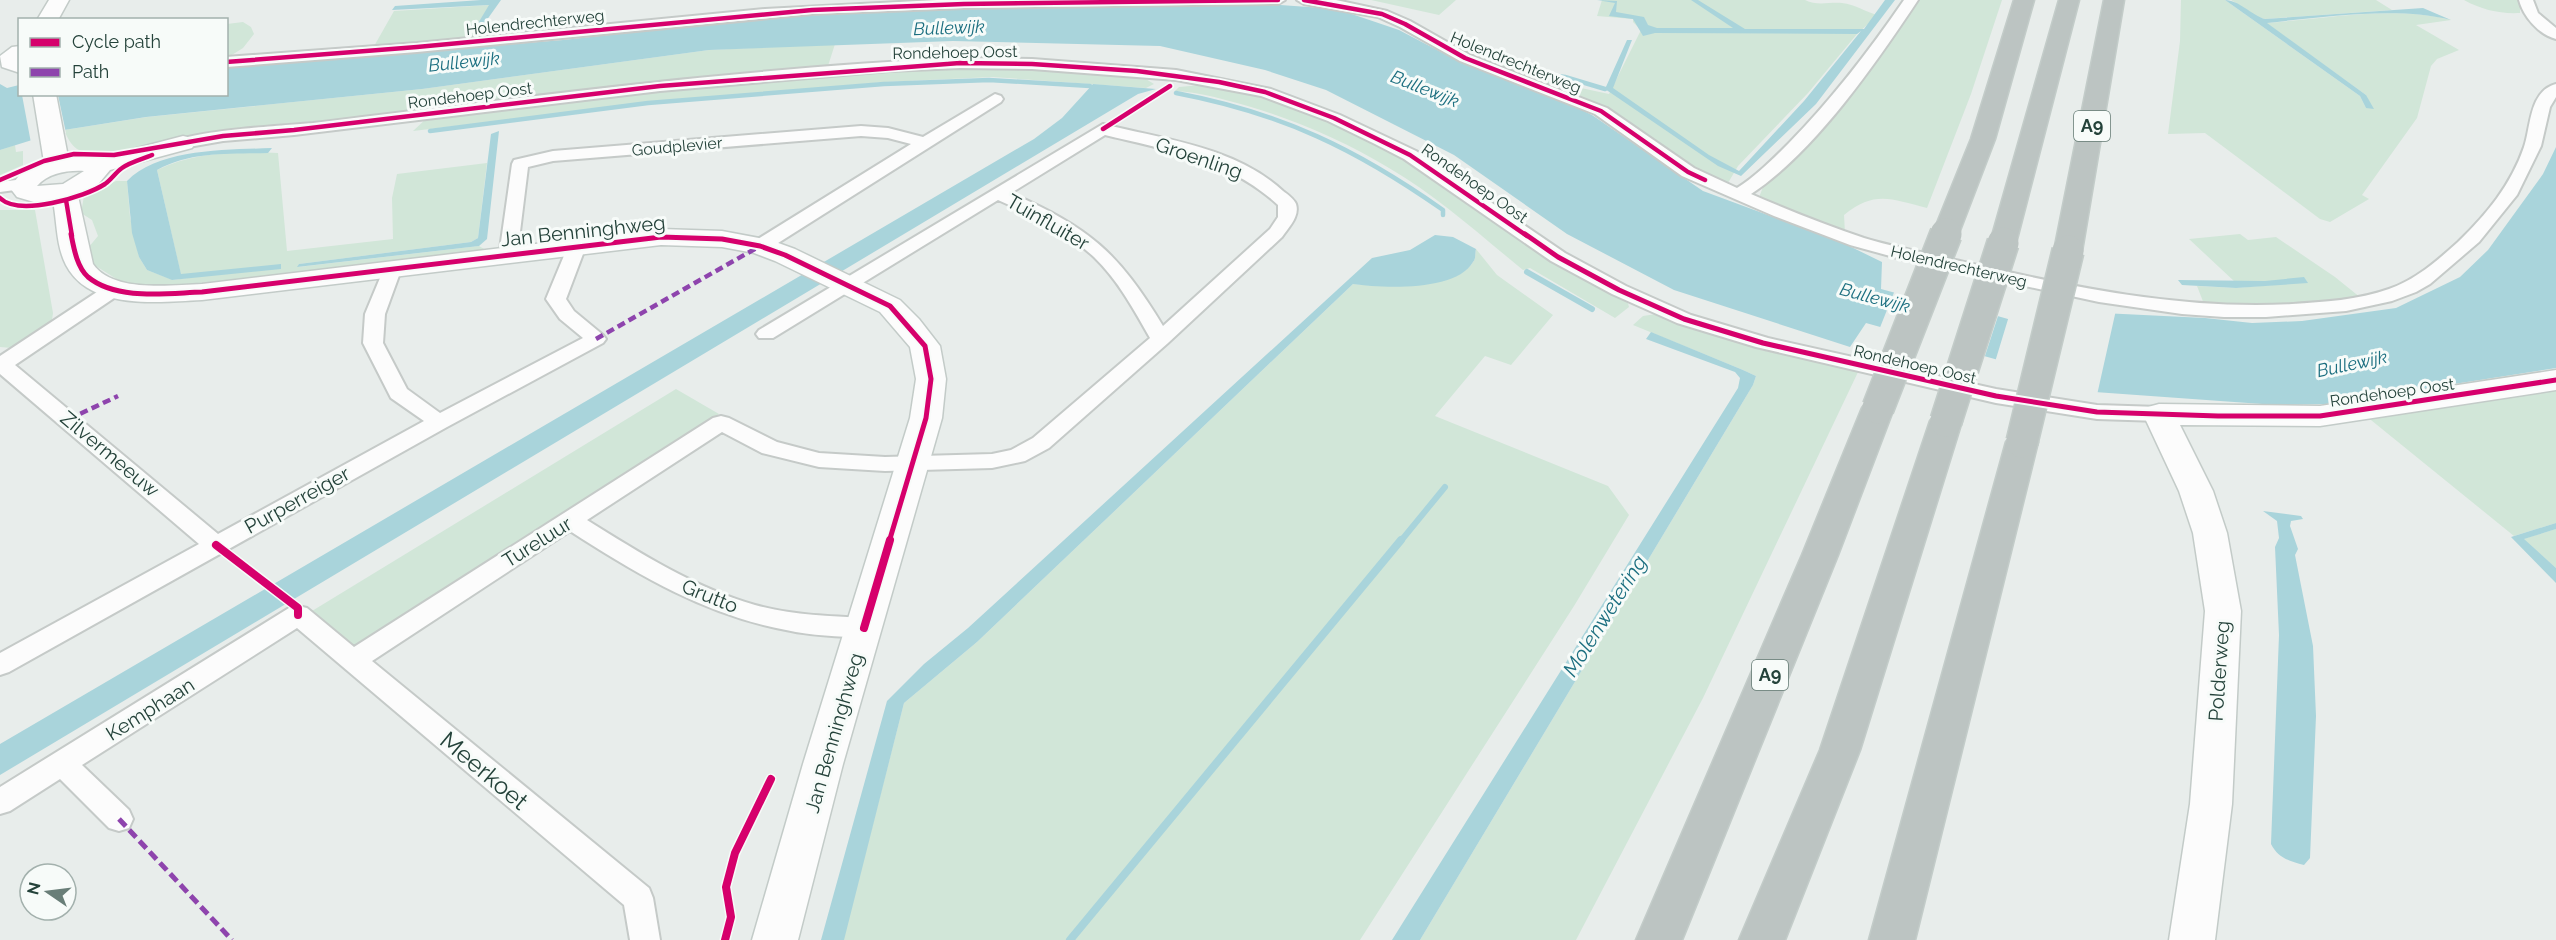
<svg xmlns="http://www.w3.org/2000/svg" width="2556" height="940" font-family="Raleway,sans-serif">
	<style>
		.green { fill: #d1e6d8 }
		.water { fill: #a9d4db }
		.pier { fill: #e8edeb }
		.lines { fill: none; stroke-linecap: round; stroke-linejoin: round }
		.stream-far2 { stroke: #a9d4db; stroke-width: 4.5 }
		.stream-far1 { stroke: #a9d4db; stroke-width: 6 }
		.stream { stroke: #a9d4db; stroke-width: 8 }
		.street-casing { stroke: #c5cac8; stroke-width: 4 }
		.secondary-casing { stroke: #c3cbc8; stroke-width: 3 }
		.highway-casing { stroke: #c3ccc9; stroke-width: 3 }
		.street { fill: #fcfcfc; fill-rule: evenodd }
		.secondary { fill: #fcfcfc; fill-rule: evenodd }
		.highway { fill: #bcc4c2; fill-rule: evenodd }
		.highway-bridge-far1-casing { stroke: #c3ccc9; stroke-width: 26; stroke-linecap: butt }
		.highway-bridge-casing { stroke: #c3ccc9; stroke-width: 34; stroke-linecap: butt }
		.highway-bridge-far1 { stroke: #bcc4c2; stroke-width: 23 }
		.highway-bridge { stroke: #bcc4c2; stroke-width: 31 }
		.quiet-far1 { stroke: #8e44ad; stroke-width: 4.5; stroke-dasharray: 8 4.5; stroke-linecap: butt }
		.quiet { stroke: #8e44ad; stroke-width: 5; stroke-dasharray: 10 5; stroke-linecap: butt }
		.cycleway-far2-casing { stroke: #f7fbf9; stroke-width: 8 }
		.cycleway-far1-casing { stroke: #f7fbf9; stroke-width: 9 }
		.cycleway-casing { stroke: #f7fbf9; stroke-width: 11 }
		.cycleway-far2 { stroke: #d6006c; stroke-width: 4.5 }
		.cycleway-far1 { stroke: #d6006c; stroke-width: 5 }
		.cycleway { stroke: #d6006c; stroke-width: 8 }
		.labels { text-anchor: middle; stroke-width: 6; stroke-linejoin: round; paint-order: stroke }
		.far-street-label { font-size: 16px; fill: #24423a; stroke: #f7fbf9 }
		.far-water-label { font-size: 18px; font-style: italic; fill: #1c6f80; stroke: #f7fbf9 }
		.shield { fill: #f7fbf9; stroke: #637a73; stroke-width: 1.5 }
		.shield-label { font-size: 18px; font-weight: bold; fill: #24423a }
		.street-label { font-size: 20px; fill: #24423a; stroke: #f7fbf9 }
		.water-label { font-size: 21px; font-style: italic; fill: #1c6f80; stroke: #f7fbf9 }
		.near-street-label { font-size: 24px; fill: #24423a; stroke: #f7fbf9 }
	</style>
	<rect width="100%" height="100%" fill="#e8edeb"/>
	<!-- green -->
	<path class="green" d="M1371 0H1456L1439 15Z
		M1602 0H1805C1817 6 1828 2 1842 3 1855 4 1865 12 1878 15L1857 34 1808 93 1738 166 1728 183H1726L1701 174 1615 116 1459 54 1467 48 1581 88 1609 94 1641 30 1633 22V19L1597 16Z
		M1914 0H2002L1971 94 1927 208C1891 199 1875 190 1844 215L1845 233 1758 200 1763 187 1870 66Z
		M2181 0H2225L2360 96 2366 108V95L2266 23C2325 19 2394 5 2451 20L2416 25 2459 50 2437 59 2431 66 2417 118 2362 195 2369 199 2330 222 2320 219 2205 133 2168 134 2180 41Z
		M2231 0H2376L2392 10 2265 19 2258 17Z
		M2464 0H2520V13C2500 14 2482 10 2464 0Z
		M490 5 474 30 479 31 473 40 373 48 394 11Z
		M243 22 251 27 254 34 243 48 227 58V24Z
		M835 44 827 69 151 146C137 149 88 156 77 149 71 145 67 137 64 130L147 117 422 89 709 50Z
		M981 66H1028L1141 76 1154 84 1146 88 992 77 885 82 647 103 413 131 427 118C611 93 796 74 981 66Z
		M1212 84C1293 100 1369 136 1438 181 1472 203 1503 231 1538 252 1567 269 1597 285 1627 300L1629 307 1615 318 1530 268 1523 270C1479 234 1437 196 1389 168 1346 142 1298 121 1251 107 1226 100 1201 92 1175 91L1179 87Z
		M15 145 16 152 23 151V165L0 175V150Z
		M278 153 287 251 393 239 392 198 397 174 487 163 478 238 471 242 299 264 298 267 479 246 489 252 256 281 162 287 135 285 118 280 91 263 88 248 98 236 92 220 81 213 84 196 116 181H127L130 217 139 257 147 270 173 280 281 265 181 275 157 170C194 152 237 151 278 153Z
		M0 210H35L53 313 52 320 12 348 0 347Z
		M2240 234 2248 240 2276 237 2335 277 2361 298 2322 306 2204 304 2197 286 2236 288 2308 282H2235L2189 239Z
		M1476 249 1497 275 1553 315 1511 365 1485 356 1435 416 1608 486 1629 515 1574 606 1360 940H843L904 703 977 642 1353 284C1381 287 1457 290 1473 262 1476 259 1475 253 1476 249Z
		M1656 314 1761 350 1859 370 1703 698 1576 940H1420L1753 385 1756 376 1743 370 1633 325 1643 316Z
		M676 389 719 414 350 649 312 611Z
		M2556 389V523L2514 536 2366 416Z
		M2556 529V568L2523 539Z"/>
	<!-- water -->
	<path class="water" d="M481 0H501L479 31 474 30 489 5 392 10 395 6Z
		M1597 0 1617 1 1616 12 1644 17 1648 25 1657 28H1733L1691 0H1698L1745 29H1864L1885 0H1895L1816 104 1741 176 1718 166 1605 89 1627 40H1632L1613 88 1709 155 1739 171 1804 101 1861 31 1857 34 1655 33 1643 36 1633 19 1609 16 1615 3Z
		M2225 0C2239 0 2251 15 2265 19L2423 8 2451 20C2399 6 2322 17 2267 23L2366 95 2374 109 2366 108 2360 96Z
		M1280 5 1337 9 1399 30 1460 62 1566 102 1592 115 1703 191 1841 242 1882 262 1881 289 1929 302 1935 298 2074 338 2082 312 2205 318 2252 323 2302 321 2396 308 2460 277 2488 250 2543 174 2556 147V368L2326 404 2276 405 2067 390 2066 379 1866 323 1850 347 1674 290 1567 234 1454 155 1326 90 1265 70 1160 46 953 41 709 50 422 89 146 117 64 130 0 150V84L7 88 19 85 20 94H226L227 67 563 40 773 17 968 9Z
		M1093 84 1156 89 1138 94 0 775V744L1034 139 1062 118Z
		M499 131 487 239 479 246 297 267 299 264 471 242 478 238 491 134Z
		M272 148 268 153C230 154 191 151 157 170L181 274 281 264V269L172 280 147 270 139 257 132 233 127 181C159 148 229 150 272 148Z
		M1435 235 1453 237 1476 249C1475 253 1476 259 1473 262 1456 292 1382 288 1353 284L977 642 904 703 844 940H821L887 701 924 664 968 628 1372 258 1410 250Z
		M2304 277 2308 283 2236 288 2182 285 2178 280 2265 281Z
		M1651 332 1743 370 1756 376 1753 385 1420 940H1392L1738 388 1740 378 1735 372 1646 339Z
		M2263 511 2301 516 2303 519 2291 521 2290 526 2298 549 2295 555 2313 646 2316 716 2310 858 2304 865C2289 861 2278 858 2271 844L2279 635 2275 547 2279 538 2277 521Z
		M2556 523V529L2524 539 2556 568V583L2511 537Z"/>
	<!-- pier -->
	<path class="pier" d="M22 95H58L66 133 31 143Z
		M1895 290 1929 299 1936 295 1999 313 1984 359 1879 330Z
		M2081 310H2116L2097 395 2066 393 2064 381 1995 362 2009 316 2072 334Z"/>
	<g class="lines">
		<!-- stream-far2 -->
		<path class="stream-far2" d="M1466 47 1536 73 1565 77 1605 89
			M1176 93C1282 113 1356 149 1443 210V215
			M430 131 648 103 884 84 989 80 1090 86"/>
		<!-- stream-far1 -->
		<path class="stream-far1" d="M1527 272 1592 309
			M1400 542 1445 487"/>
		<!-- stream -->
		<path class="stream" d="M1070 940 1401 540"/>
		<defs>
			<path id="street" d="M937 0H1285L1278 4 964 8 812 14 417 52 226 67V57L417 43 765 9Z
				M1297 0H1336L1387 11 1410 21 1470 55 1607 108 1694 168 1737 188C1756 176 1773 159 1789 143 1832 99 1869 51 1904 0H1918C1877 62 1814 153 1751 194 1788 210 1826 225 1864 238 1897 248 1931 254 1964 262 2072 287 2181 310 2292 304 2324 302 2358 300 2389 289 2415 280 2437 261 2458 242 2486 215 2511 185 2524 147 2531 127 2529 91 2556 84V97L2550 107 2541 146 2517 195 2479 242 2430 284 2416 292 2392 301 2346 311 2266 317H2224L2182 314 2099 302 1901 259 1850 245 1774 216 1682 176 1595 114 1460 61 1400 27 1378 17 1304 4Z
				M2519 0H2533L2538 13 2556 28V39C2539 35 2523 16 2519 0Z
				M960 58 1032 59 1176 70 1271 89 1340 115 1416 151 1565 253 1626 286 1691 315 1768 338 1996 389 2097 405 2159 407 2167 409 2170 414 2167 419 2159 421 2097 419 1996 403 1756 347 1677 323 1612 294 1551 261 1404 159 1375 144 1328 121 1261 96 1176 80 1032 69 960 68 889 71 660 91 294 135 223 141 183 148 175 143C184 131 291 125 313 123 528 97 743 68 960 58Z
				M995 94 1001 96 1003 99 1001 102 767 250H753L751 246 753 242 911 144 888 138 861 136 553 161 528 167 517 256 515 260H501L499 256 512 164 514 160 553 151 861 126 888 128 923 137Z
				M1103 124C1163 139 1236 147 1283 191 1287 194 1294 199 1296 204 1300 216 1289 227 1282 237L1168 343 1049 448 1025 461 992 468 885 471 819 467 762 453 722 432 587 520C640 553 695 588 755 605 791 615 827 616 864 618L873 621 877 628 873 635 864 638C838 636 812 636 786 630 706 615 638 575 570 531L372 661 649 888 653 898 660 940H630L624 905 297 628 82 765 129 810 133 819 129 828 119 831 109 828 60 779 10 811 0 814V787L289 608 298 606 307 608 354 647 713 418 721 416 729 418 777 442 819 453 885 457 992 454 1011 450 1033 438 1150 338C1134 310 1118 280 1094 257 1067 232 1032 215 998 200L773 338H759L756 334 759 330ZM1105 135C1167 150 1230 160 1278 205V217L1270 229 1163 326C1118 252 1090 228 1011 193Z
				M24 179 30 180 33 184 30 188 0 192V182Z
				M577 240 584 242 586 246 566 299 574 311 603 335 606 339 603 343 447 427 9 672 0 675V653L199 544 0 374V356L106 286H120L123 290 120 294 15 365 218 534 424 421 391 398 363 343 365 314 385 266H399L401 270 385 314 383 343 407 389 440 413 583 338 560 319 546 299 568 246 570 242Z"/>
			<path id="secondary" d="M49 0H69L58 20H37Z
				M20 46V73L2 67 0 56 12 47Z
				M33 94H56L68 157 90 156 99 158 183 136 192 138 195 143 192 148 110 170 95 188 78 196 93 264C113 293 171 285 202 284L661 229 722 231 770 240 795 249 900 300 919 319 940 346 946 379 942 418 843 764 798 940H752L803 764 910 418 916 379 910 347 880 312 775 261 754 253 722 247 661 245 202 300C159 302 90 311 66 265 56 246 57 221 53 201L34 202 17 197 10 188 23 170 44 162ZM84 171 63 184 37 186C48 173 68 170 84 171Z
				M2556 370V390L2320 426 2180 425 2213 491 2227 533 2241 611 2232 804 2215 940H2169L2190 804 2205 611 2193 533 2179 491 2143 414 2148 407 2159 404 2320 406Z"/>
			<path id="highway" d="M2014 0H2034L1995 139 1959 233 1955 239 1946 241 1937 239 1933 233 1971 139Z
				M2059 0H2079L2016 243 2013 249 2003 251 1993 249 1990 243Z
				M2104 0H2124L2082 251 2078 257 2068 259 2058 257 2054 251Z
				M1878 398 1889 401 1894 408 1838 555 1682 940H1636L1802 555 1862 408 1867 401Z
				M1946 411 1957 414 1962 421 1860 750 1785 940H1739L1820 750 1930 421 1935 414Z
				M2022 431 2033 435 2038 442 1915 940H1869L2006 442 2011 435Z"/>
		</defs>
		<!-- street casing -->
		<use href="#street" class="street-casing"/>
		<!-- secondary casing -->
		<use href="#secondary" class="secondary-casing"/>
		<!-- highway casing -->
		<use href="#highway" class="highway-casing"/>
		<!-- street -->
		<use href="#street" class="street"/>
		<!-- secondary -->
		<use href="#secondary" class="secondary"/>
		<!-- highway -->
		<use href="#highway" class="highway"/>
		<defs>
			<path id="highway-bridge-far1" d="M1945 236 1946 233"/>
			<path id="highway-bridge" d="M1878 408 1946 234
				M1946 421 2003 243
				M2022 442 2068 251"/>
		</defs>
		<!-- highway-bridge-far1 casing -->
		<use href="#highway-bridge-far1" class="highway-bridge-far1-casing"/>
		<!-- highway-bridge casing -->
		<use href="#highway-bridge" class="highway-bridge-casing"/>
		<!-- highway-bridge-far1 -->
		<use href="#highway-bridge-far1" class="highway-bridge-far1"/>
		<!-- highway-bridge -->
		<use href="#highway-bridge" class="highway-bridge"/>
		<!-- quiet-far1 -->
		<path class="quiet-far1" d="M596 339 760 246
			M69 419 118 396"/>
		<!-- quiet -->
		<path class="quiet" d="M119 819 232 940"/>
		<defs>
			<path id="cycleway-far2" d="M1304 0 1382 14 1405 24 1465 58 1601 111 1688 172 1705 180
				M226 62 417 47 812 10 964 4 1278 0
				M1103 129 1170 86
				M0 180 44 161 74 154 114 155 223 136 294 130 660 86 960 63 1032 64 1137 71 1219 82 1265 92 1334 118 1410 155 1527 236
				M0 198C19 217 85 197 105 184 112 179 116 172 122 168 130 162 143 159 152 155
				M66 200 72 236"/>
			<path id="cycleway-far1" d="M71 234C74 249 77 267 88 277 117 301 168 293 202 292L661 237 722 239 760 246 785 255 890 306 925 346 931 379 926 418 889 542
				M1525 234 1558 257 1619 290 1684 319 1763 343 1996 396 2097 412 2218 416H2320L2556 380"/>
			<path id="cycleway" d="M216 545 298 608V615
				M864 628 890 540
				M725 940 731 917 726 887 735 853 771 779"/>
		</defs>
		<!-- cycleway-far2 casing -->
		<use href="#cycleway-far2" class="cycleway-far2-casing"/>
		<!-- cycleway-far1 casing -->
		<use href="#cycleway-far1" class="cycleway-far1-casing"/>
		<!-- cycleway casing -->
		<use href="#cycleway" class="cycleway-casing"/>
		<!-- cycleway-far2 -->
		<use href="#cycleway-far2" class="cycleway-far2"/>
		<!-- cycleway-far1 -->
		<use href="#cycleway-far1" class="cycleway-far1"/>
		<!-- cycleway -->
		<use href="#cycleway" class="cycleway"/>
	</g>
	<g class="labels">
		<!-- far-street labels -->
		<g class="far-street-label">
			<text transform="translate(535 22) rotate(-6)" y="6">Holendrechterweg</text>
			<text transform="translate(955 52) rotate(-1)" y="6">Rondehoep Oost</text>
			<text transform="translate(1516 62) rotate(22)" y="6">Holendrechterweg</text>
			<text transform="translate(470 95) rotate(-7)" y="6">Rondehoep Oost</text>
			<text transform="translate(677 146) rotate(-5)" y="6">Goudplevier</text>
			<text transform="translate(1475 183) rotate(35)" y="6">Rondehoep Oost</text>
			<text transform="translate(1959 266) rotate(13)" y="6">Holendrechterweg</text>
			<text transform="translate(1915 364) rotate(13)" y="6">Rondehoep Oost</text>
			<text transform="translate(2392 392) rotate(-8)" y="6">Rondehoep Oost</text>
		</g>
		<!-- far-water labels -->
		<g class="far-water-label">
			<text transform="translate(949 28) rotate(-2)" y="6">Bullewijk</text>
			<text transform="translate(464 62) rotate(-6)" y="6">Bullewijk</text>
			<text transform="translate(1425 89) rotate(22)" y="6">Bullewijk</text>
			<text transform="translate(1875 298) rotate(15)" y="6">Bullewijk</text>
			<text transform="translate(2352 364) rotate(-12)" y="6">Bullewijk</text>
		</g>
		<!-- shield labels -->
		<g class="shield">
			<rect x="2074" y="111" width="36" height="30" rx="4.5"/>
			<rect x="1752" y="660" width="36" height="30" rx="4.5"/>
		</g>
		<g class="shield-label">
			<text x="2092" y="132">A9</text>
			<text x="1770" y="681">A9</text>
		</g>
		<!-- street labels -->
		<g class="street-label">
			<text transform="translate(1199 158) rotate(19)" y="7">Groenling</text>
			<text transform="translate(1048 222) rotate(30)" y="7">Tuinfluiter</text>
			<text transform="translate(583 231) rotate(-6)" y="7">Jan Benninghweg</text>
			<text transform="translate(110 454) rotate(40)" y="7">Zilvermeeuw</text>
			<text transform="translate(297 500) rotate(-29)" y="7">Purperreiger</text>
			<text transform="translate(537 542) rotate(-32)" y="7">Tureluur</text>
			<text transform="translate(710 596) rotate(22)" y="7">Grutto</text>
			<text transform="translate(2219 671) rotate(-86)" y="7">Polderweg</text>
			<text transform="translate(150 709) rotate(-32)" y="7">Kemphaan</text>
			<text transform="translate(834 733) rotate(-74)" y="7">Jan Benninghweg</text>
		</g>
		<!-- water labels -->
		<g class="water-label">
			<text transform="translate(1605 616) rotate(-58)" y="7">Molenwetering</text>
		</g>
		<!-- near-street labels -->
		<g class="near-street-label">
			<text transform="translate(484 771) rotate(40)" y="8">Meerkoet</text>
		</g>
	</g>
	<!-- legend -->
	<rect x="18" y="18" width="210" height="78" fill="#f7fbf9" stroke="#a3b1ad" stroke-width="1.5"/>
	<rect x="30" y="38" width="30" height="9" fill="#d6006c" stroke="#a3b1ad" stroke-width="1.5"/>
	<text x="72" y="48" font-size="18" fill="#24423a">Cycle path</text>
	<rect x="30" y="68" width="30" height="9" fill="#8e44ad" stroke="#a3b1ad" stroke-width="1.5"/>
	<text x="72" y="78" font-size="18" fill="#24423a">Path</text>
	<!-- north arrow -->
	<g transform="translate(48 892) rotate(284)"><circle r="28" fill="#f7fbf9" stroke="#a3b1ad" stroke-width="1.5"/>
	<path d="M0-4.5L10 22L0 15L-10 22Z" fill="#697e78"/>
	<text y="-9" font-size="16" font-weight="bold" text-anchor="middle" fill="#24423a">N</text>
	</g>
</svg>
